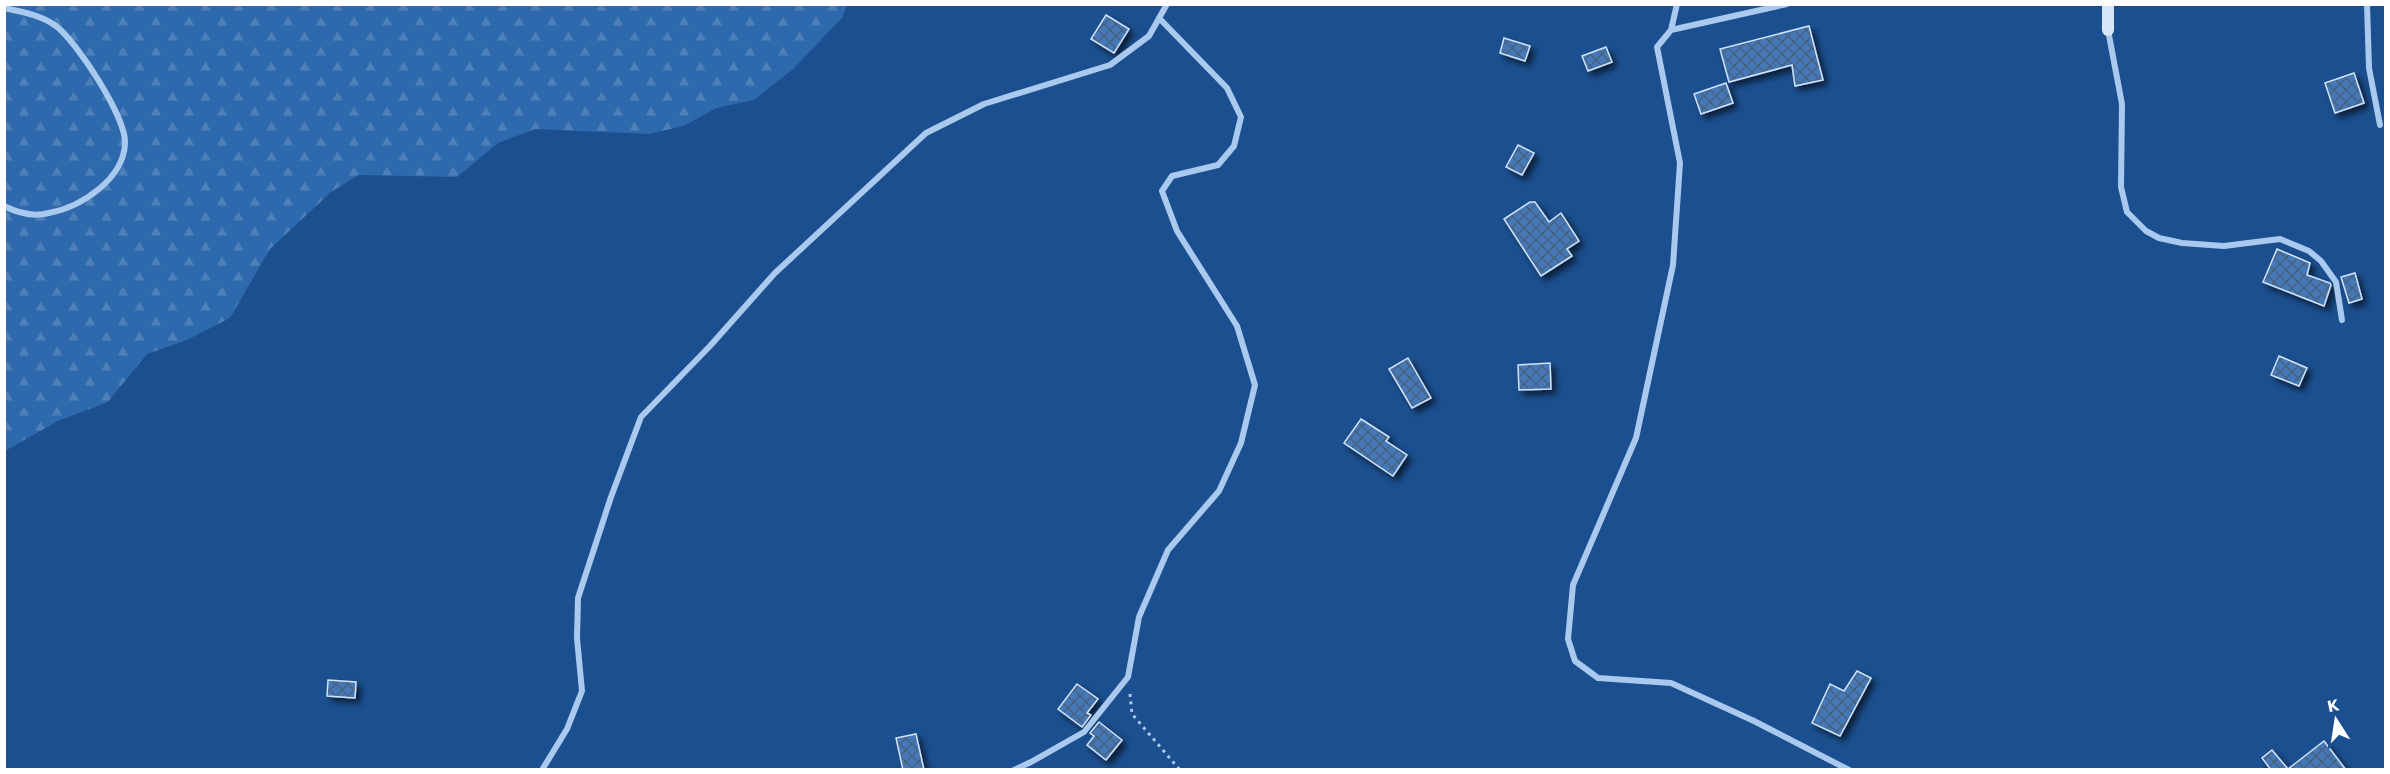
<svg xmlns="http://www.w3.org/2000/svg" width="2390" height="774" font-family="Jost,sans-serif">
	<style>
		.forest { fill: url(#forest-firs) }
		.building { fill: url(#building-cross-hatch); stroke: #cfe3fa; stroke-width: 1.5; filter: url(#shadow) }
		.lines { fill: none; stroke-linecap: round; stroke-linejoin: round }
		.path { stroke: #a9c9ee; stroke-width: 3; stroke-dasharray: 3 4.5; stroke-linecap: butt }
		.street { stroke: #a9c9ee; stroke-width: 6 }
		.secondary { stroke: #d6e6fa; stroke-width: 12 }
	</style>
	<defs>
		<pattern id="forest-firs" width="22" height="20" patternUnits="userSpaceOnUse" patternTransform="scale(1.5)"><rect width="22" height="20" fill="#2e69ad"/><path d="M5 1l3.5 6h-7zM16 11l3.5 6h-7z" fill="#4d80b9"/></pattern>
		<pattern id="building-cross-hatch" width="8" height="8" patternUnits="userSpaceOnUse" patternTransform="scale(1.5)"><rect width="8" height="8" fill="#4478b7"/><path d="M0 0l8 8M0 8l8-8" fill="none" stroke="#486282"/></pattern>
		<filter id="shadow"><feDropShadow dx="4.5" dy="4.5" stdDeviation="3" flood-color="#0009"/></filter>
	</defs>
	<rect width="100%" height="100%" fill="#1b4f8f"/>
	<!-- forest -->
	<path class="forest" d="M5 5H847L842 18 793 69 754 100 716 108 684 126 649 134 535 129 498 143 457 177 359 175 331 192 270 249 230 318 187 340 147 354 108 402 58 421 5 451Z"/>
	<!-- building -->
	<path class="building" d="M1106 15 1129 29 1114 53 1091 39Z
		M1809 26 1823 80 1795 86 1792 65 1729 82 1720 49Z
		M1504 38 1530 46 1525 61 1500 53Z
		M1606 47 1612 62 1588 71 1582 56Z
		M2354 73 2364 103 2335 113 2325 83Z
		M1726 83 1733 103 1701 114 1694 94Z
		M1518 145 1534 153 1522 175 1506 167Z
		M1530 202H1535L1549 222 1561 213 1579 241 1567 249 1572 256 1541 276 1504 219Z
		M2277 249 2310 263 2307 275 2330 283 2331 285 2324 306 2263 282Z
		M2355 273 2362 299 2349 303 2341 277Z
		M2279 356 2307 368 2299 386 2271 375Z
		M1408 358 1431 398 1412 408 1389 369Z
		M1550 363 1551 389 1519 390 1518 365Z
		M1361 419 1389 437 1386 441 1407 455 1393 476 1344 443Z
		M1857 671 1871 678 1840 736 1812 723 1830 684 1844 691Z
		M328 680 356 682 355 698 327 696Z
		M1077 684 1098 699 1087 713 1091 715 1082 727 1058 709Z
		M1099 722 1122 740 1106 760 1087 745 1094 736 1090 733Z
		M916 734 924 770H903L896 738Z
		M2324 741 2346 770H2271L2262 758 2272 750 2288 769Z"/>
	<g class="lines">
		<!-- path -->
		<path class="path" d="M1130 694 1132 714 1180 770"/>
		<!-- street -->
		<path class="street" d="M1787 4 1671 30 1657 47 1680 163 1673 265 1636 438 1573 585 1568 639 1575 661 1598 678 1671 683 1754 721 1849 770
			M2367 4 2369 68 2380 125
			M4 8C23 12 41 15 56 26 77 42 126 117 125 143 124 179 81 207 49 213 34 217 18 213 4 206
			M1671 30 1677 4
			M2108 30 2122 104 2121 187 2127 212 2146 231 2159 238 2182 243 2224 246 2280 239 2309 251 2321 261 2336 282 2342 320
			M542 770 567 729 582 691 577 638 578 598 611 497 641 417 710 346 775 273 926 133 984 104 1110 65 1149 36 1167 4
			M1014 770 1031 762 1084 732 1128 677 1139 617 1168 550 1219 491 1241 443 1255 385 1237 326 1177 231 1162 191 1172 176 1218 165 1234 146 1241 117 1227 88 1159 18"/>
		<!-- secondary -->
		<path class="secondary" d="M2108 30V4"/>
	</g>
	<!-- border -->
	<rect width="2390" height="774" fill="none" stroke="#ffffff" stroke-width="12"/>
	<!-- north arrow -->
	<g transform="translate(2336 720) rotate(348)" stroke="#1b4f8f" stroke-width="4.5" paint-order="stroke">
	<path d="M0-4.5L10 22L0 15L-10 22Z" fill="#ffffff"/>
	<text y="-9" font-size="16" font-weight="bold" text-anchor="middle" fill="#ffffff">K</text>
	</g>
</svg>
